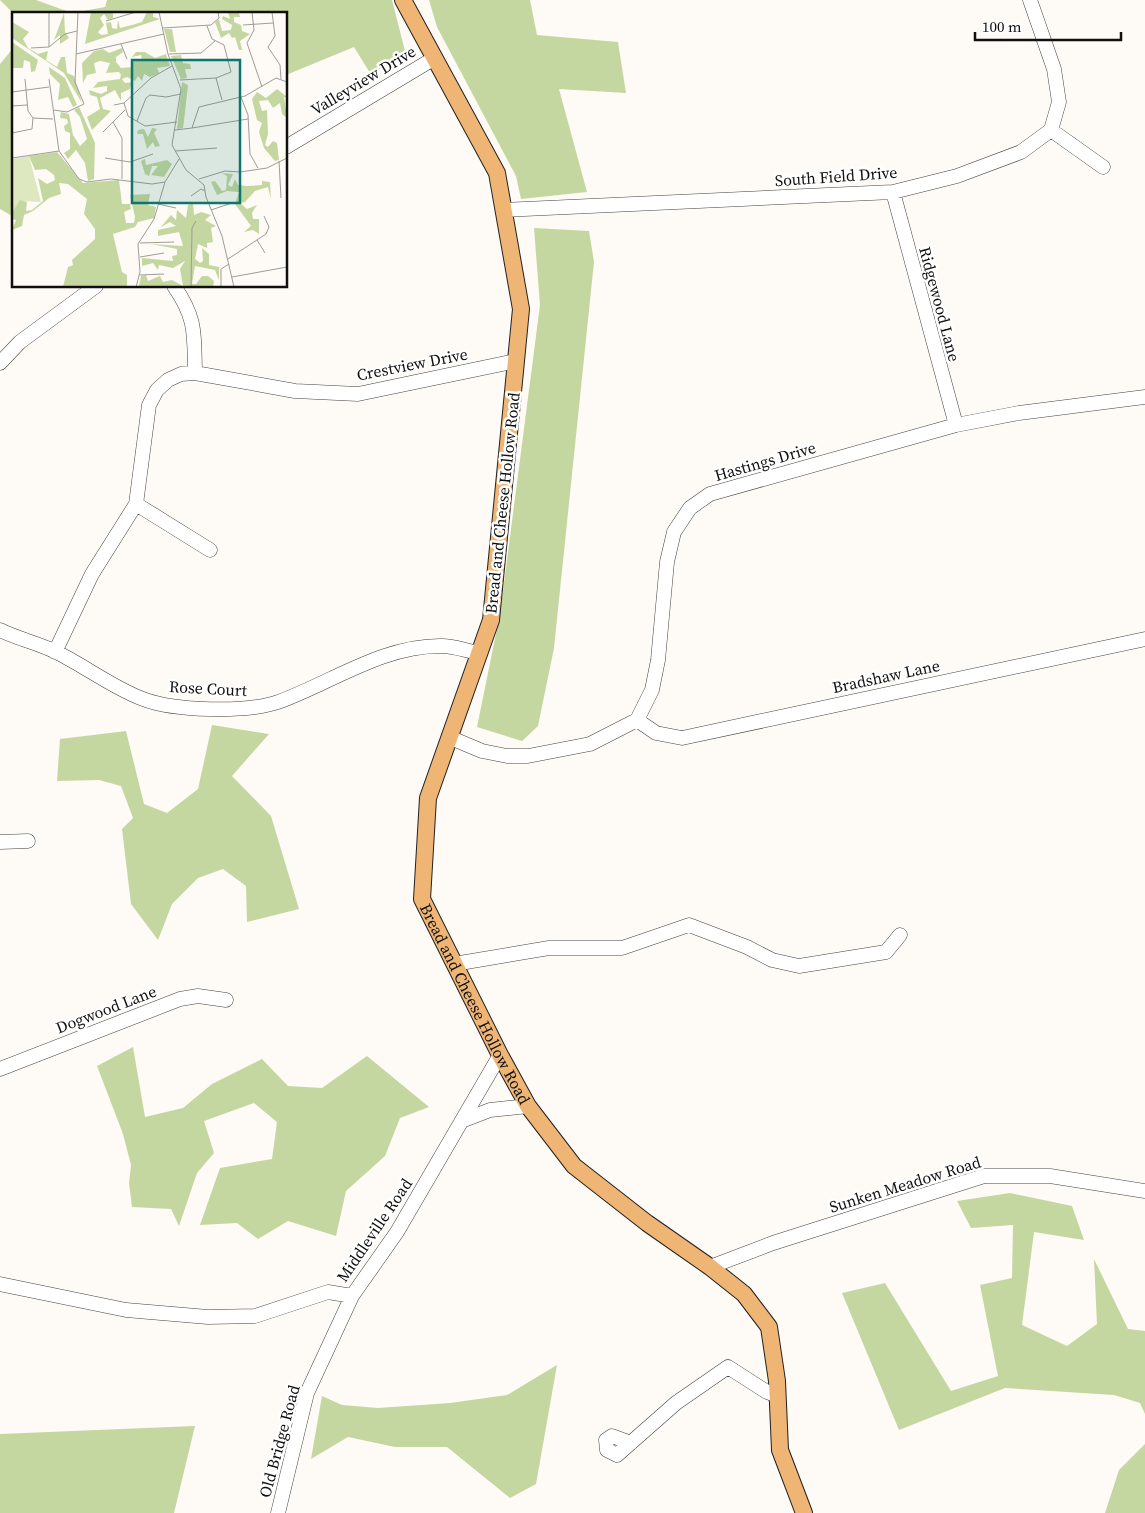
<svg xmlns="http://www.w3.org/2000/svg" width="1145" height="1513" font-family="'Source Serif 4',serif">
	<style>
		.forest { fill: #c5d7a0 }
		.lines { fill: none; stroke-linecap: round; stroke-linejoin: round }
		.minor-casing { stroke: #434343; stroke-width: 15 }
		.major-casing { stroke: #212121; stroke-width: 18 }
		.minor { stroke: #fff; stroke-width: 14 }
		.major { stroke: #eeb575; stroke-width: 16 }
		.labels { text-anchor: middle; stroke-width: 5; stroke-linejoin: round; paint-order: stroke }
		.street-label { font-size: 16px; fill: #101010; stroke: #fff }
		.inset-road { fill: none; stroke: #9f9c99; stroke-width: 1 }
		.view { fill: #0f766e; fill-opacity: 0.15; stroke: #0f766e; stroke-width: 2.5 }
		.inset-edge { fill: none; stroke: #101010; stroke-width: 2.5 }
	</style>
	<rect width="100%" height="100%" fill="#fefaf5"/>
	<!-- forest -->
	<path class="forest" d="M0 0H36L72 13 105 7 107 0H392L407 59 370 73 354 47 286 75V14H14Z
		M429 0H530L537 35 618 42 626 93 559 89 587 192 521 199 516 176 437 27Z
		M14 47V217L0 209V64Z
		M534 228 589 231 594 262 554 648 538 726 522 741 477 727 500 614 540 305Z
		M212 725 269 734 232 776 271 816 299 909 247 922 246 886 223 869 198 878 172 904 158 940 131 904 122 829 133 818 121 786 99 780 57 781 60 739 126 731 144 804 167 813 198 789Z
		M133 1047 145 1117 183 1108 212 1084 262 1059 288 1086 322 1088 367 1056 429 1107 400 1118 385 1156 346 1191 336 1236 288 1221 258 1239 237 1223 200 1225 220 1168 272 1159 277 1122 254 1103 204 1121 214 1153 197 1173 179 1226 171 1209 132 1207 129 1183 131 1165 123 1134 97 1066Z
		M1010 1193 1072 1206 1084 1240 1034 1232 1022 1325 1067 1346 1097 1324 1094 1259 1128 1329 1145 1331V1414L1140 1403 1114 1395 1005 1388 899 1430 842 1293 885 1283 951 1391 998 1376 980 1285 1012 1278 1013 1225 971 1228 957 1201Z
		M557 1365 536 1484 510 1498 447 1447H395L348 1437 311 1459 322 1396 342 1405 378 1408 450 1403 507 1395Z
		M195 1426 174 1513H0V1434Z
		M1145 1444V1513H1105L1119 1470Z"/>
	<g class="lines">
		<defs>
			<path id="minor" d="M1051 130 1103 167
				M286 147 433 59
				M893 192 956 425
				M505 210 893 192 957 176 1021 152 1051 130 1059 102 1054 69 1030 0
				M174 286C197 319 194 335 195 373
				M0 363 20 342 96 286
				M136 504 210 550
				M0 630C18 639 38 643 56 652 85 666 113 688 143 699 174 711 246 713 278 702 331 683 383 645 442 646 454 646 467 651 479 653
				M55 652 92 574 136 504 149 405 157 390 168 380 181 374 195 373 295 391 358 394 516 361
				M637 720 656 733 682 738 1145 639
				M451 738 482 751 507 756H528L590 744 637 720 652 690 658 660 667 562 674 532 690 508 710 494 956 425 1019 413 1145 397
				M0 842 28 841
				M454 964 549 948H622L689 925 747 947 772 960 799 966 886 952 900 935
				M0 1069 180 999 198 996 226 1000
				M464 1120 490 1110 528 1106
				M710 1267 773 1243 984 1176H1050L1145 1191
				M0 1284 126 1310 208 1317 255 1316 328 1292 352 1296 397 1232 500 1055
				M631 1443 612 1436 606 1440 607 1450 617 1455 676 1403 728 1367 767 1392 778 1396
				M278 1513 307 1393 352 1296"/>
			<g id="major">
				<path id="s1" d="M403 0 497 173 521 309 491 620 428 798 422 899 500 1055 528 1106 574 1166 647 1223 710 1267 744 1294 769 1327 777 1381 780 1450 804 1513"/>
			</g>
		</defs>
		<!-- minor casing -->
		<use href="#minor" class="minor-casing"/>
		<!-- major casing -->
		<use href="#major" class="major-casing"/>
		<!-- minor -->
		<use href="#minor" class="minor"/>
		<!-- major -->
		<use href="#major" class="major"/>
	</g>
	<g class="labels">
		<!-- street labels -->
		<g class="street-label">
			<text transform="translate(363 80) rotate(-31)" y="6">Valleyview Drive</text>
			<text transform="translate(836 176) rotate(-4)" y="6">South Field Drive</text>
			<text transform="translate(940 304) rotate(75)" y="6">Ridgewood Lane</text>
			<text transform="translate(412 364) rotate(-11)" y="6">Crestview Drive</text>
			<text transform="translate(765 461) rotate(-16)" y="6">Hastings Drive</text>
			<text transform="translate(502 503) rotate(-84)" y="6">Bread and Cheese Hollow Road</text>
			<text transform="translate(886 676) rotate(-12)" y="6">Bradshaw Lane</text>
			<text transform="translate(208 688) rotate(3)" y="6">Rose Court</text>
			<text dy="6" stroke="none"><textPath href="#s1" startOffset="1055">Bread and Cheese Hollow Road</textPath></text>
			<text transform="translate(106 1009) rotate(-21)" y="6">Dogwood Lane</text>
			<text transform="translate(905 1184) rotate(-17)" y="6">Sunken Meadow Road</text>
			<text transform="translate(374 1230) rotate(-56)" y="6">Middleville Road</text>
			<text transform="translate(279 1441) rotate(-75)" y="6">Old Bridge Road</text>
		</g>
	</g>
	<!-- overview -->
	<g transform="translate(12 12)">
		<rect width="275" height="275" fill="#fefaf5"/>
		<path d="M17 144 29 190 9 189 0 201V147Z" fill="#dde7c0"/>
		<path d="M79 0H101V6L96 8 92 2 88 6 92 13 86 20 89 23 96 22 94 11 99 10 100 16 105 17 106 8 108 16 120 13 130 10 135 0H141V5L148 7 73 32ZM216 0 227 1 228 5H222V10L229 13 230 19 238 22 228 29 230 38H227L223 25 220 26 217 21 209 26 203 10 207 7 210 19 219 18 220 13 210 7 211 4 218 7ZM52 1 53 20 57 26 48 32V23L42 28ZM0 10 17 20 11 27 16 36 26 42 36 39 34 48 45 55 49 45H53L55 61 62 64 70 91 52 61 0 26ZM152 17H160L164 40H158ZM0 30 26 48 23 59 19 60 18 50 12 48 11 56H0ZM110 36 111 40 104 45V50L109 56 120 55 121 47 130 49 129 43 120 45 124 40H133L143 46 154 42 158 54 145 56 147 61 138 65 132 62 130 69 126 64 123 69 115 65 110 67 113 71 120 70 118 77 109 81V89L103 78 88 86 91 97 99 99 80 118 75 105 88 97 85 85 78 83 77 78 89 82 95 79V74L81 76 86 70 108 67 109 63 107 60 94 61 98 51 88 49 82 51 84 61 75 63 71 71 70 51 82 39 91 37 97 41ZM169 43 171 51 178 52 179 57H173L175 66 169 67 159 44ZM37 55 53 66 65 93 61 95 56 85 46 88 48 72 38 62ZM170 70 176 73 172 109 171 116 165 117ZM265 77 275 85H272L275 106 270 102 268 91 261 96 256 88 247 89 250 99 255 98 256 122 253 133 256 135 261 129 265 131 267 148 263 149 252 136 247 120 250 111 245 108 240 87 245 80 254 86ZM67 95 83 131 82 167 76 169 73 151 64 138 56 147 52 141 58 137V121L53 119 52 114 56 111 55 107 48 106 49 100 57 102 61 123 68 134 75 127 68 105 62 98ZM140 116 145 117 142 121 148 134 143 135 141 130 135 137 131 122H125L126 118 132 117 136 125ZM45 140 71 171 107 168 110 192H118L119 197 112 200 114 211H122L123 205 118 183 138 182 136 193 144 195 142 206 126 210 123 215 101 222 110 260 115 263V275H51L56 255 61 253 60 248 83 227V217L72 202 75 187 56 172 47 171 49 182 37 186 21 199 12 203 10 214 0 218 4 208 0 207V201L8 188 15 190 14 199 20 198 31 189 26 166 35 172 43 168 42 163 34 157 23 158 17 144ZM133 147 134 153 155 148 160 152 152 165 139 163 146 154H140L137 164 133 162 129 149ZM210 161 221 162 216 173 220 175 223 167 226 173 235 174 250 173V169L258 170 259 187 256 175 243 179 233 190 228 191 235 197 245 193 240 201 241 207H247V222L241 218 232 220 239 214 223 192 227 180 215 179 205 183 199 170 203 169 210 179 214 178 215 164ZM181 191 182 203 189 200 199 203 193 208 204 214 199 216 201 230 195 231V236L186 232 183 247 188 251 191 249 190 236 197 242V253L207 255V268L203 258 183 254 180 272H184L190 264H196L202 269 201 275 127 274 129 264 134 263 136 269 148 264 151 270 160 268 171 274 168 257 173 249 161 256 147 253 146 258 141 251 130 254V246L161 249 160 244 165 243V237L139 232 171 234 167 220 146 224V218L164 214 158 210 149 215 159 203 164 208 165 198 174 206 176 193Z" fill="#c5d7a0"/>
		<path class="inset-road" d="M37 0V35M147 0 156 42 169 77 160 133 174 158 192 173 194 185 210 224 222 275M240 0 242 18 235 31 250 75M260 0 263 24 256 35 268 53 269 67M94 9 124 0M231 13 261 11M151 16 199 13 207 6 206 0M109 32 115 47M19 36 37 35 53 22 65 19M64 42 152 22M157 42 189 41 203 29M204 66 210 88M37 67 47 139M168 68 204 66 219 60 212 33 200 27 195 14M0 80 37 75M138 83 154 85 169 82M229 85 236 103 238 142 246 156M112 91 116 104 133 114 165 110M102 93 112 91 139 66 160 54M0 94 15 93M42 98 55 100 72 92 63 70 66 0M21 106 41 107M125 109 134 86 138 83M101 110 110 126V167M180 116 236 107M163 118 180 116 187 95 233 84 264 66 275 70M91 120 113 98M0 121 20 117 21 106 16 99 13 67M163 139 205 136M0 146 47 139 67 167 75 170 99 167 140 172 153 170 167 147M93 146 118 150 141 142M267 149 269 186M187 167 213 159 228 160 255 156 275 146M179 184 189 177 193 179M146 192 164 196M199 198 220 191M245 228 253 241M128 231 162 230M128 245 152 241M216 247 254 222 257 215 252 204M128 263 152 262M220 265 275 255M124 275 128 260 126 232 142 207 153 170M179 275 180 216 184 209M209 275V257L217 252"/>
		<path class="view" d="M120 48H228V191H120Z"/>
		<rect width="275" height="275" class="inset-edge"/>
	</g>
	<!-- scale -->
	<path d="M975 32v8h146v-8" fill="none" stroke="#101010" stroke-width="2.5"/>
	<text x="982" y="32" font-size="15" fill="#101010" stroke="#ffffff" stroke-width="4" paint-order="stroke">100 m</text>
</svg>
